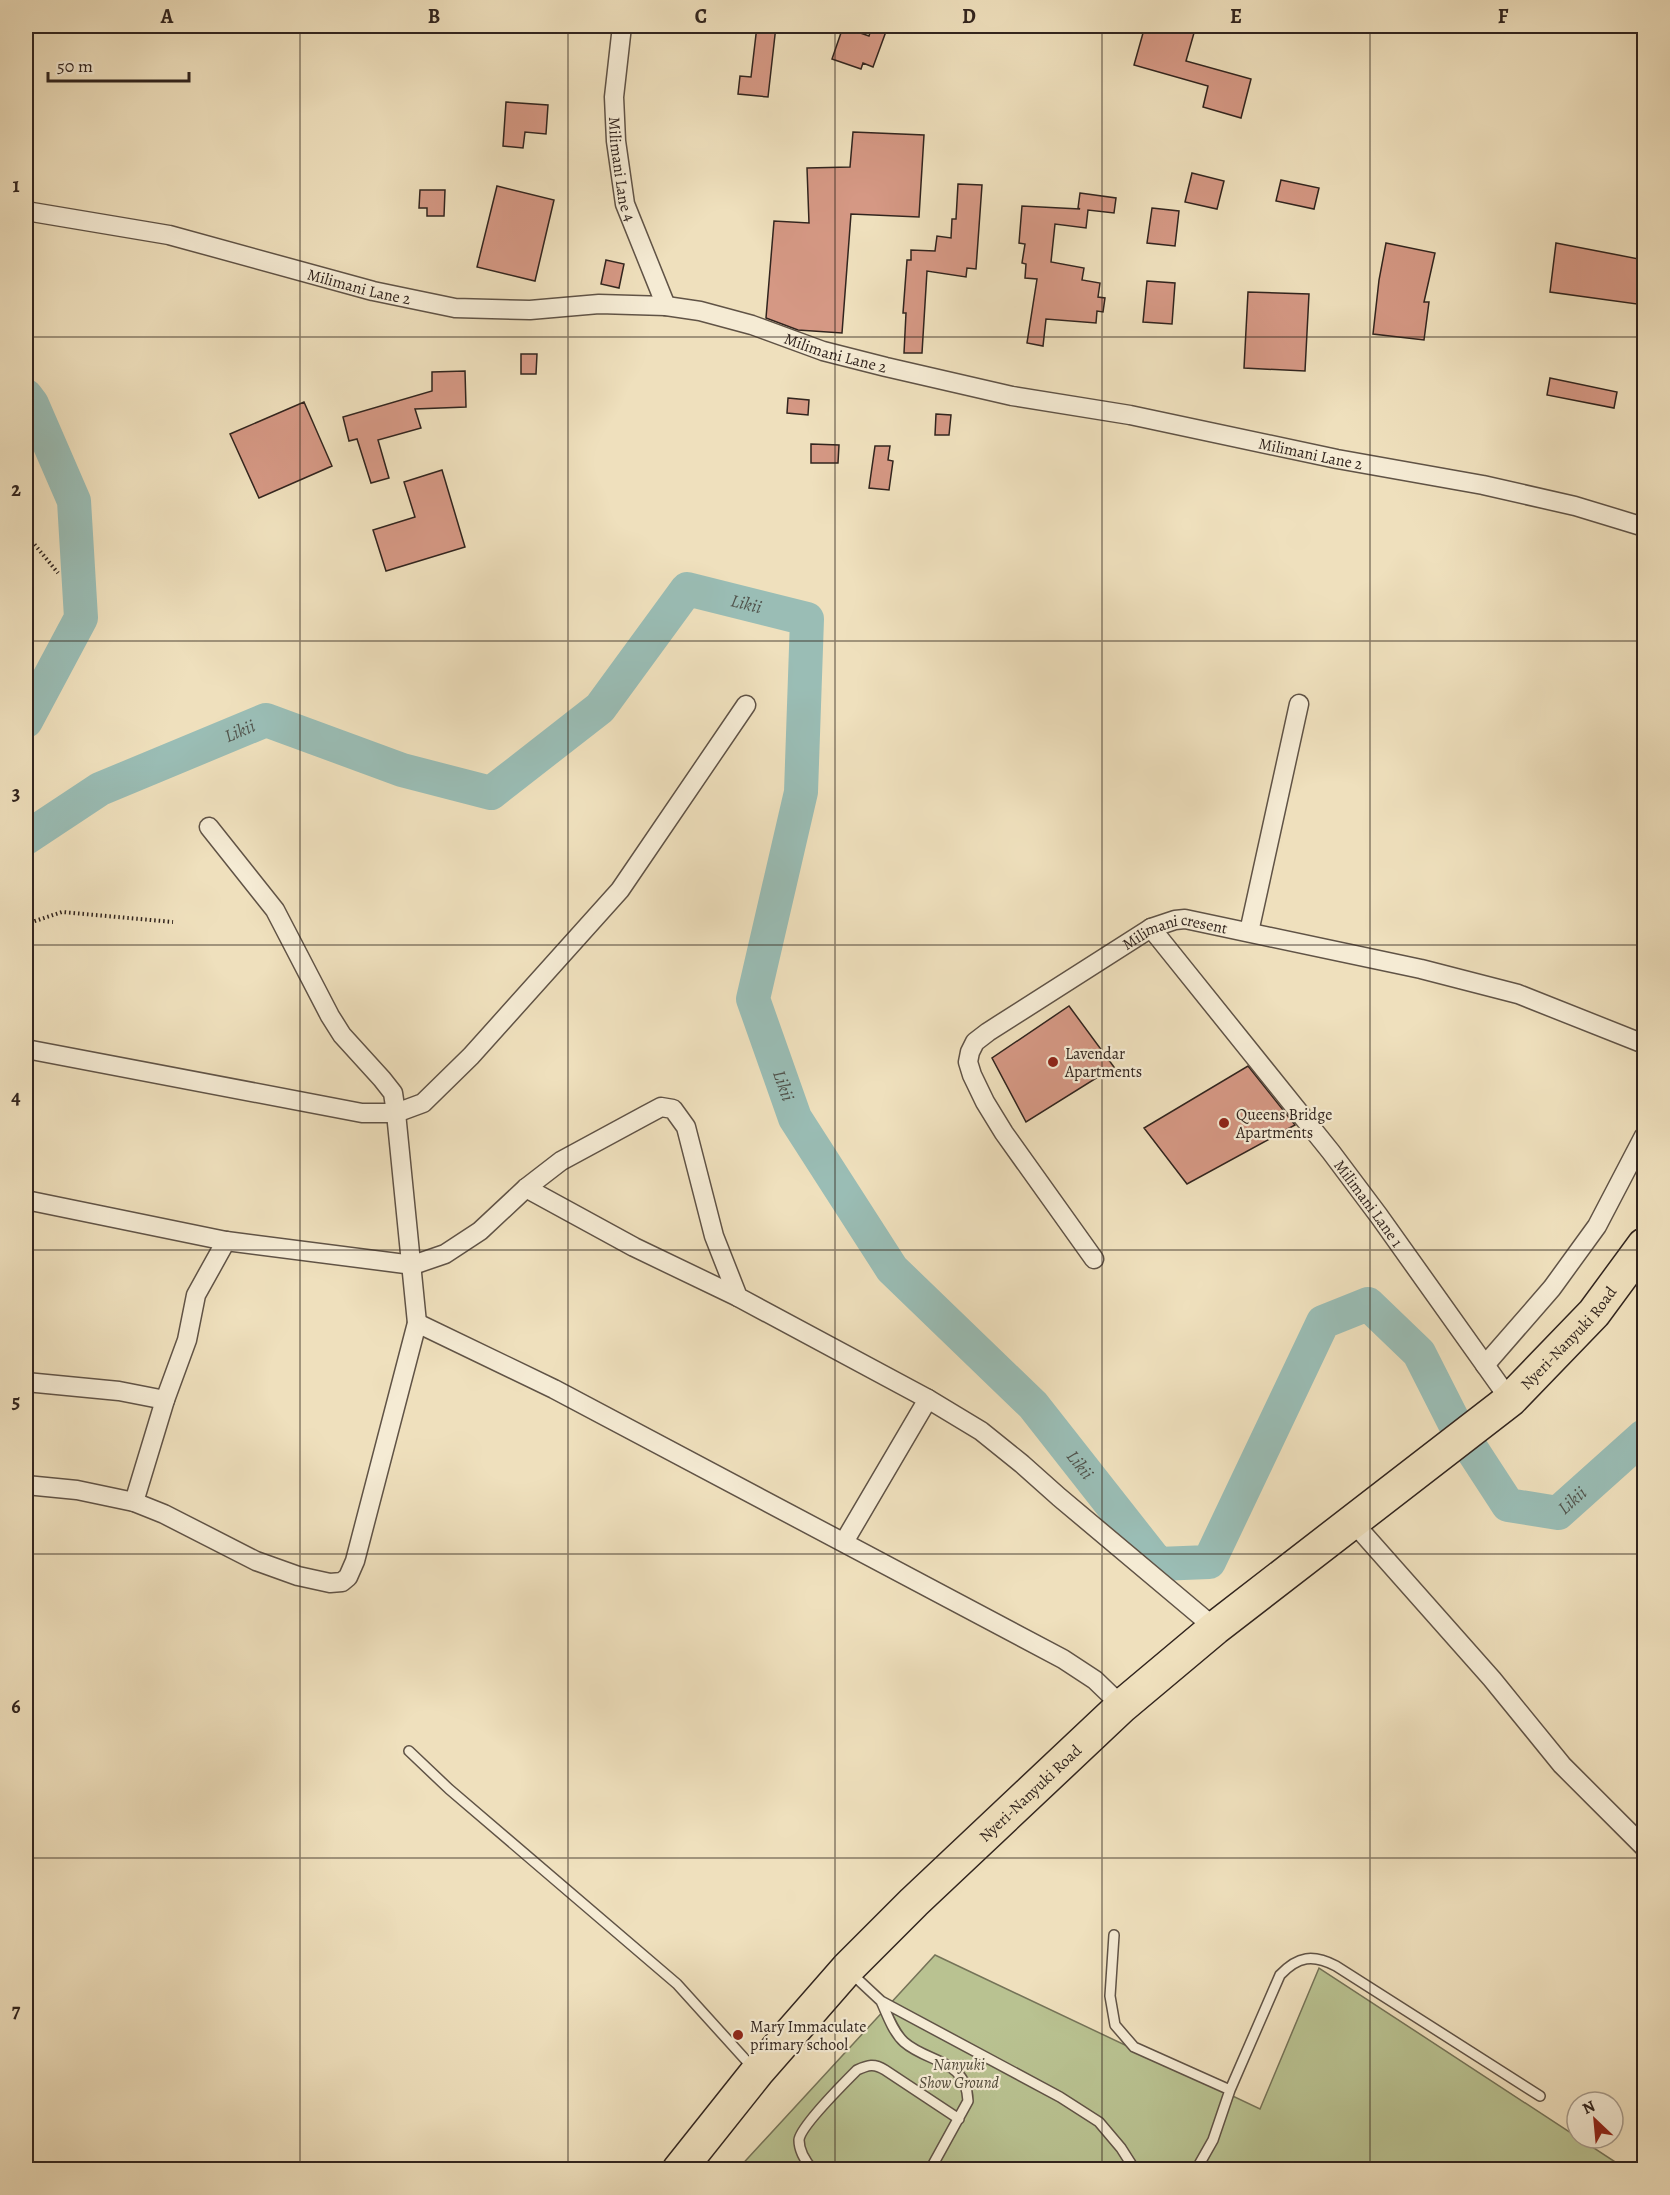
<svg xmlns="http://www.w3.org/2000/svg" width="1670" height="2195" font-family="Alegreya,serif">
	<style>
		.green { fill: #b9c291; stroke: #757358; stroke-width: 1.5 }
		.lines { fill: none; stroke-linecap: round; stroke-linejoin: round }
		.river { stroke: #9abdb5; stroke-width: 34 }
		.building { fill: #d59884; stroke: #31241e; stroke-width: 1.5 }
		.lane-casing { stroke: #605346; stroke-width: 12 }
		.street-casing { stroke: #605346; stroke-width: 21 }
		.highway-casing { stroke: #31241e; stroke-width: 36 }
		.path { stroke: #31241e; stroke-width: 4; stroke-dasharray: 1.5 3; stroke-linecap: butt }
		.lane { stroke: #f5ebd4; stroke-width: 9 }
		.street { stroke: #f5ebd4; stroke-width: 18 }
		.highway { stroke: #efe0bd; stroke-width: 33 }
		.grid { fill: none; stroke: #31241e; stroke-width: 1.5; stroke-opacity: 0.55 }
		.poi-dot { fill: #8f2418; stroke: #f5ebd4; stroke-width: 2 }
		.labels { text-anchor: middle; stroke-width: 4.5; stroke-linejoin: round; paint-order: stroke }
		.street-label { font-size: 16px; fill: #31241e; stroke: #f5ebd4 }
		.poi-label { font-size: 16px; fill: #31241e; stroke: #f5ebd4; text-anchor: start }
		.park-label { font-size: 16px; font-style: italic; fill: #534c3b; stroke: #f5ebd4 }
		.water-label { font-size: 18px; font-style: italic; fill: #50524b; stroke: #f5ebd4 }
		.neatline { fill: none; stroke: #31241e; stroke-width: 2 }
		.grid-label { font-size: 20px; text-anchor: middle; font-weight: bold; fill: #31241e }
	</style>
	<rect width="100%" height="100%" fill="#efe0bd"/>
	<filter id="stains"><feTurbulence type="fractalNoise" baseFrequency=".00333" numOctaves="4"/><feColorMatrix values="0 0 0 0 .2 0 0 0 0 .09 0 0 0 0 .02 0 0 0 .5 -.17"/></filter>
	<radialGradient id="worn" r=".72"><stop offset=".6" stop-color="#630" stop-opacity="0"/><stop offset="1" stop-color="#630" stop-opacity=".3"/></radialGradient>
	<!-- green -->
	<path class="green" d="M935 1955 1260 2109 1319 1968 1626 2169 737 2170Z"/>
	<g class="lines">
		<!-- river -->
		<g class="river">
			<path d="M26 396 32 404 74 501 81 618 26 721"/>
			<path id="s1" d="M26 838 100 789 266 720 402 770 491 793 600 708 687 589 807 619 801 792 753 999 795 1118 892 1269 1033 1405 1158 1564 1209 1562 1323 1322 1368 1304 1419 1353 1454 1422 1508 1505 1558 1513 1644 1436"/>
		</g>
	</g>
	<!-- building -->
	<path class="building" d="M757 26H776L768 97 738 94 740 76 751 77Z
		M872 26H888L873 67 863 63 861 69 832 59 843 27 869 36Z
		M1145 26H1196L1186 61 1251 79 1241 118 1203 107 1208 86 1134 65Z
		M506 102 548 105 546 134 525 132 523 148 503 146Z
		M853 132 924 135 919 217 851 214 842 333 798 330 766 318 774 221 809 223 807 168 850 167Z
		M1192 173 1224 181 1217 209 1185 202Z
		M1281 180 1319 188 1314 209 1276 201Z
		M958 184 982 185 976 269 967 268 966 277 927 271 922 353H904L906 313H903L907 260H911V250L935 251 937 236 951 238 952 219H956Z
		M497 186 554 200 535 281 477 267Z
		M420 190H445L444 216H427V208H419Z
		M1080 193 1116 198 1114 213 1088 210 1086 228 1055 224 1051 262 1084 268 1082 280 1100 283 1098 297 1105 298 1103 312 1097 311 1096 323 1046 319 1043 346 1027 343 1037 279 1025 278 1026 264 1022 263 1025 244 1019 243 1022 206 1080 209 1078 208Z
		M1152 208 1179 211 1175 246 1147 243Z
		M1386 243 1435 253 1424 302H1429L1424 340 1373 334 1379 280Z
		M1556 243 1644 260V305L1550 292Z
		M606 260 624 264 619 288 601 284Z
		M1147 281 1175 283 1172 324 1143 322Z
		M1248 292 1309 294 1305 371 1244 368Z
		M521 354H537L536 374H521Z
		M465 371 466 407 415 409 421 428 378 440 389 478 371 483 357 439 349 441 343 417 432 391V372Z
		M1550 378 1617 392 1614 408 1547 395Z
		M788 398 809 400 808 415 787 413Z
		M304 402 332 466 259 498 230 434Z
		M936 414 951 415 949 435H935Z
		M811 444 839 445 838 463H811Z
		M875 446H890L888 460 893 461 889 490 869 488Z
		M442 470 465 547 386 571 373 530 415 517 404 482Z
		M1069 1006 1114 1067 1026 1122 992 1058Z
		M1248 1066 1295 1125 1187 1184 1144 1128Z"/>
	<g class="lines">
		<defs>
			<path id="lane" d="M409 1751 449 1789 677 1984 753 2068
				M1114 1935 1110 1996 1115 2025 1134 2047 1230 2090
				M851 1973 881 2001 1060 2097 1099 2122 1121 2148 1135 2170
				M881 2001C887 2014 893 2032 904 2042 929 2064 966 2058 968 2101L930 2170
				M813 2170C806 2162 799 2151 799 2140 800 2127 845 2082 857 2070 868 2065 874 2063 885 2070L959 2119
				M1196 2170 1213 2140 1230 2090 1280 1975C1298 1956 1313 1954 1336 1966L1540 2096"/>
			<g id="street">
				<path id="s2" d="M622 26 614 97 616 141 625 204 666 306"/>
				<path id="s3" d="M26 211 169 235 373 291 455 308 530 310 599 304 666 306 700 311 752 325 823 351 886 367 1012 396 1130 415 1337 459 1483 485 1575 506 1644 527"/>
				<path id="s4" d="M1151 928 1331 1152 1379 1216 1510 1400"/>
				<path d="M1249 932 1299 704"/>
				<path d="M26 1049 362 1113H396L423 1103 471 1056 620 890 746 705"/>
				<path d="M526 1188 634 1247 738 1297"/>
				<path d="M26 1200 226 1241 413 1265 445 1254 480 1231 526 1188 561 1161 646 1115 661 1107 673 1109 686 1127 714 1236 738 1297 928 1399 981 1431 1022 1464 1059 1497 1215 1628"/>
				<path id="s5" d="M1094 1259 1004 1133 985 1102 972 1075 968 1062 970 1052 975 1042 988 1032 1151 928 1175 920 1185 919 1421 969 1518 994 1644 1044"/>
				<path d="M417 1323 554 1389 1063 1659 1095 1680 1122 1706"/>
				<path d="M1485 1365 1552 1288 1597 1226 1644 1136"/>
				<path d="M26 1382 119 1391 165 1400"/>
				<path d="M26 1485 77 1490 134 1502 164 1514 256 1561 298 1576 330 1583 342 1582 348 1577 355 1561 417 1323 396 1113 393 1093 382 1079 342 1035 330 1016 275 910 209 827"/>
				<path d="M134 1502 165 1400 187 1340 196 1295 226 1241"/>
				<path d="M1352 1521 1492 1679 1562 1765 1644 1847"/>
				<path d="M844 1542 928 1399"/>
			</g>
			<g id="highway">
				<path id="s6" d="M679 2170 757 2072 847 1969 914 1902 1122 1706 1215 1628 1510 1400 1594 1313 1644 1245"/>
			</g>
		</defs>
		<!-- lane casing -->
		<use href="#lane" class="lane-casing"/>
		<!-- street casing -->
		<use href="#street" class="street-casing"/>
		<!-- highway casing -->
		<use href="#highway" class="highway-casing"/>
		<!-- path -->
		<path class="path" d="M26 534 58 573
			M26 924 62 912 173 922"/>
		<!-- lane -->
		<use href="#lane" class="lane"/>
		<!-- street -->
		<use href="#street" class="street"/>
		<!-- highway -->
		<use href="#highway" class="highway"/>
	</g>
	<!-- grid -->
	<path class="grid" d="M300 26V2170M568 26V2170M835 26V2170M1102 26V2170M1370 26V2170M26 337H1644M26 641H1644M26 945H1644M26 1250H1644M26 1554H1644M26 1858H1644"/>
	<!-- markers -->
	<g class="poi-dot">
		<circle cx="1053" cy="1062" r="6"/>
		<circle cx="1224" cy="1123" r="6"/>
		<circle cx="738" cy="2035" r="6"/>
	</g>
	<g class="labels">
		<!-- street labels -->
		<g class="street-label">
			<text dy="6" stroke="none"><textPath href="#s2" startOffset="144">Milimani Lane 4</textPath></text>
			<text dy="6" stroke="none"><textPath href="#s3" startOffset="342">Milimani Lane 2</textPath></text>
			<text dy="6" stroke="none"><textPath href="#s3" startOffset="828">Milimani Lane 2</textPath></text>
			<text dy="6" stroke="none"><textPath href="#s3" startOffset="1314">Milimani Lane 2</textPath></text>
			<text dy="6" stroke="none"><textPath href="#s5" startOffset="489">Milimani cresent</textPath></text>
			<text dy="6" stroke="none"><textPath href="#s4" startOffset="351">Milimani Lane 1</textPath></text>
			<text dy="6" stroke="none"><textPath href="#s6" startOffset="1222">Nyeri-Nanyuki Road</textPath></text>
			<text dy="6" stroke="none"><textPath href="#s6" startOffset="516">Nyeri-Nanyuki Road</textPath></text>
		</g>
		<!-- poi labels -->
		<g class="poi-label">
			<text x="1065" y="1059">Lavendar<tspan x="1065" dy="18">Apartments</tspan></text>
			<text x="1236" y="1120">Queens Bridge<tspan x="1236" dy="18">Apartments</tspan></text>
			<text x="750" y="2032">Mary Immaculate<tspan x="750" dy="18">primary school</tspan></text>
		</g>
		<!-- park labels -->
		<g class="park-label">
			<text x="959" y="2070">Nanyuki<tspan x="959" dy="18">Show Ground</tspan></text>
		</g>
		<!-- water labels -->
		<g class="water-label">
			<text dy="6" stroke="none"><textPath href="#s1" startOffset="852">Likii</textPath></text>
			<text dy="6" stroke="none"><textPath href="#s1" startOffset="240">Likii</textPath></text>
			<text dy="6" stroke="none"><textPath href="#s1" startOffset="1392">Likii</textPath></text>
			<text dy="6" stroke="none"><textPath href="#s1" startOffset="1878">Likii</textPath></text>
			<text dy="6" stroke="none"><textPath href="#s1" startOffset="2686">Likii</textPath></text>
		</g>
	</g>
	<!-- margin -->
	<rect width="1670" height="2195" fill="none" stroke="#efe0bd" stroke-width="66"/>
	<!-- north arrow -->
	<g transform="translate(1595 2120) rotate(334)"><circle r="28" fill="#f5ebd4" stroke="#a79b8b" stroke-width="1.5"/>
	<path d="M0-4.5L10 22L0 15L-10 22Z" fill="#8f2418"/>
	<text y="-9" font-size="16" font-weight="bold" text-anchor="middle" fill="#31241e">N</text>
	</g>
	<!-- scale -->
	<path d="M48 72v9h141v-9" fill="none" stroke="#31241e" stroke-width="3"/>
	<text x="57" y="72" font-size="18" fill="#31241e" stroke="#f5ebd4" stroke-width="4.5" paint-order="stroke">50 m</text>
	<rect x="33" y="33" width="1604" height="2129" class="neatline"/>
	<g class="grid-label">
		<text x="167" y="23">A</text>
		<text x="434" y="23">B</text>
		<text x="701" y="23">C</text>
		<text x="969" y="23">D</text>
		<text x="1236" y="23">E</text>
		<text x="1503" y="23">F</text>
		<text x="16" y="192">1</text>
		<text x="16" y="496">2</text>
		<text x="16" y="800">3</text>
		<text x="16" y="1104">4</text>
		<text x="16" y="1408">5</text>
		<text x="16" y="1713">6</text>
		<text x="16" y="2017">7</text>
	</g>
	<rect width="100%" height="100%" filter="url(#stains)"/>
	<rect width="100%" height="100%" fill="url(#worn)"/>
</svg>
